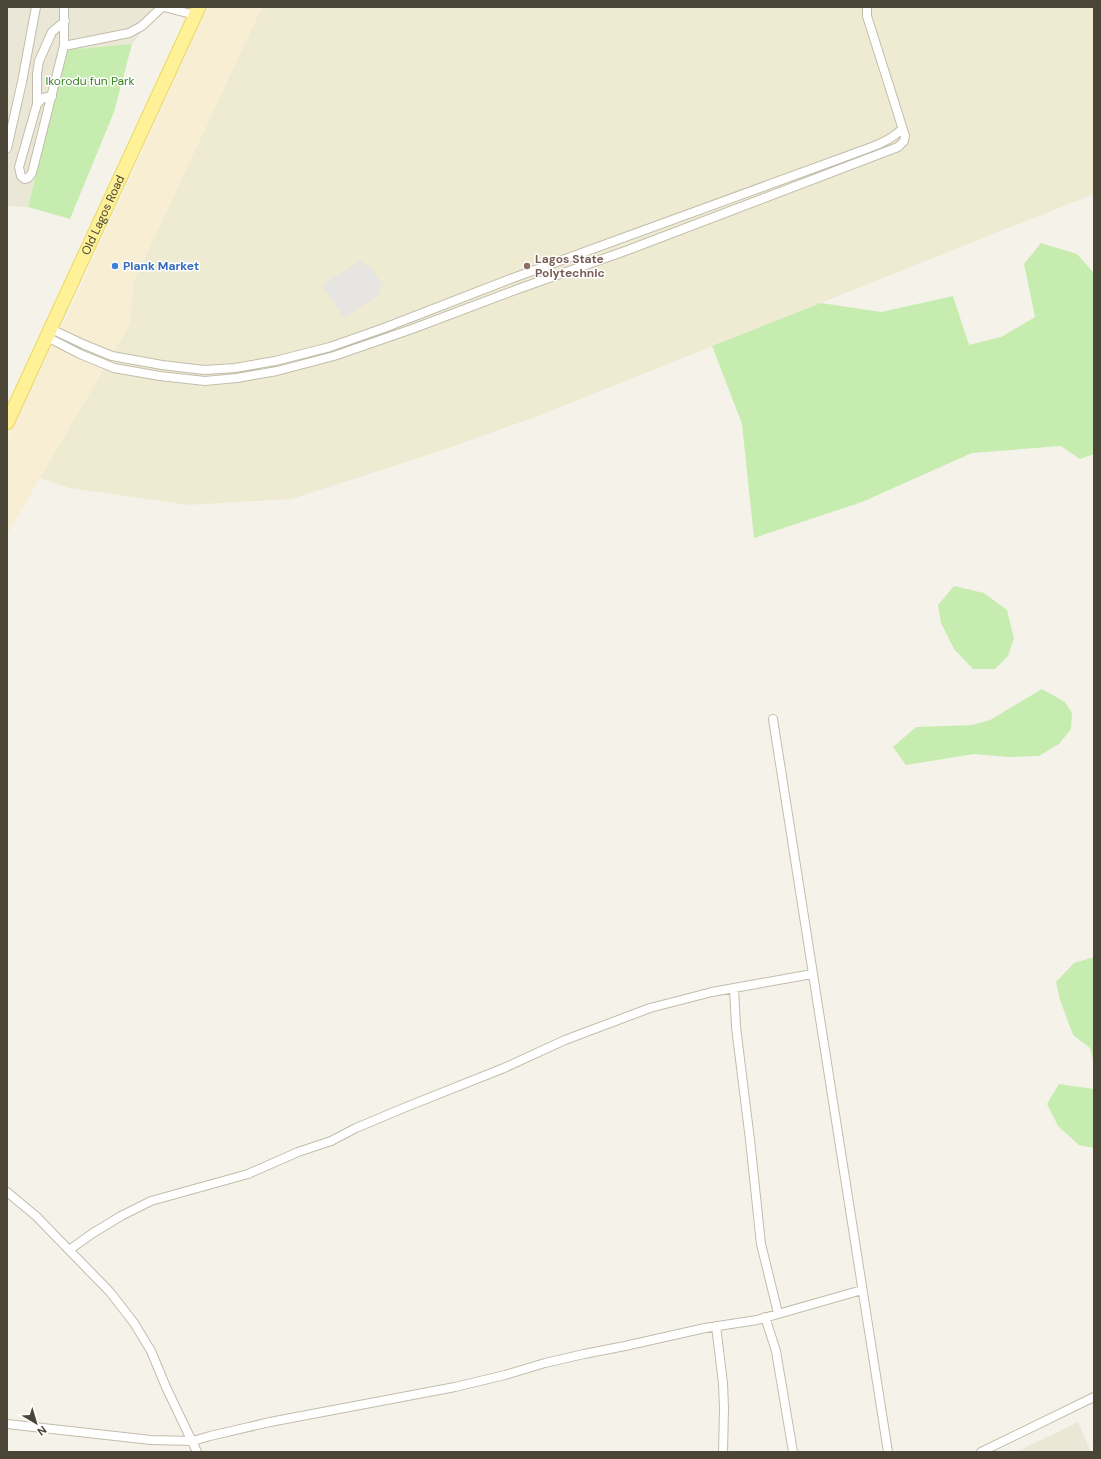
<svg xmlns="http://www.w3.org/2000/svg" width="1101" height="1459" font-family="'DM Sans',sans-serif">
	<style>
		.residential { fill: #eae7d7 }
		.commercial { fill: #f8eed3 }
		.education { fill: #efebd2 }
		.green { fill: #c7ecb0 }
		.parking { fill: #e7e5e1 }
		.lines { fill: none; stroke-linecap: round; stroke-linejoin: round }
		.street-casing { stroke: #c2bdab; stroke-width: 10 }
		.primary-casing { stroke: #ebd761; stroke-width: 15 }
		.street { stroke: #fff; stroke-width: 8 }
		.primary { stroke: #fff198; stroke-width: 13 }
		.shop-dot { fill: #3f7fe0; stroke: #fff; stroke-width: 1.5 }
		.education-dot { fill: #8d6e63; stroke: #fff; stroke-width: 1.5 }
		.labels { text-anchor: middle; stroke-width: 3; stroke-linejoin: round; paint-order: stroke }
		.park-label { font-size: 12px; fill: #3a8025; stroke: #fff }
		.street-label { font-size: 12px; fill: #4a4537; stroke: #fff }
		.education-label { font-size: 12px; font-weight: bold; fill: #785e54; stroke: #fff; text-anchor: start }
		.shop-label { font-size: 12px; font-weight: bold; fill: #366cbe; stroke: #fff; text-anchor: start }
	</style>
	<rect width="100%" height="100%" fill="#f5f3e9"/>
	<!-- residential -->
	<path class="residential" d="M7 7H161L132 44 66 50 28 207 7 206Z
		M1078 1422 1091 1452H1016Z"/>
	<!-- commercial -->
	<path class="commercial" d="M208 7H262L134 281 130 324 7 535V439L69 312Z"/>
	<!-- education -->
	<path class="education" d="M262 7H1094V194L538 416 446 449 292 499 188 505 69 488 40 478 130 324 134 281Z"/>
	<!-- green -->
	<path class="green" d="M132 44 114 112 70 219 28 207 66 50Z
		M1041 243 1077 254 1094 273V454L1080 459 1061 446 972 453 862 502 754 538 742 424 712 346 821 303 881 312 953 296 969 345 1001 337 1035 317 1024 264Z
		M954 586 984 593 1007 610 1014 638 1008 656 995 669H973L954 649 941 623 938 605Z
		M1042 689 1065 702 1072 713 1071 729 1059 744 1039 756 1008 757 974 754 906 765 893 747 916 727 972 725 990 720Z
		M1094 957V1064L1090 1048 1073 1035 1060 1000 1056 982 1074 963Z
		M1059 1084 1094 1089V1148L1079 1145 1058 1126 1047 1104Z"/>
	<!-- parking -->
	<path class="parking" d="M361 260 365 266 368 264 383 285 378 288 382 293 344 318 322 285Z"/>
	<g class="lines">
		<defs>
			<path id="street" d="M64 46 129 33 142 26 161 8 164 7 195 15
				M52 96 43 98 37 104 19 167 21 176 25 179 28 178 32 173 64 46V7
				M37 104V74L39 61 52 32 65 21
				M7 148 22 82 36 7
				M51 329 85 345 112 356 162 365 204 370 235 368 275 361 330 347 384 328 513 278 850 155C868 148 888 143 902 129
				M47 337 80 354 114 368 160 376 205 381 237 378 277 371 334 356 412 329 518 289 628 250 898 147 904 141 905 136 867 16V7
				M773 719 888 1452
				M734 988 736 1027 750 1140 761 1244 778 1313
				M7 1192 36 1216 69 1250 110 1292 134 1323 151 1351 166 1387 197 1452
				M69 1250 93 1233 121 1216 151 1201 248 1174 298 1152 331 1141 356 1128 406 1107 504 1068 565 1040 650 1008 712 992 812 974
				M765 1317 776 1351 793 1452
				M716 1326 723 1383 724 1409 723 1452
				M7 1424 151 1440 193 1441 210 1436 270 1422 455 1387 505 1375 545 1363 584 1354 625 1346 705 1328 757 1320 862 1290
				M981 1452 1094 1397"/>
			<g id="primary">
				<path id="s1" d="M7 423 199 7"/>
			</g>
		</defs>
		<!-- street casing -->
		<use href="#street" class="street-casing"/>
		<!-- primary casing -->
		<use href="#primary" class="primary-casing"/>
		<!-- street -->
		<use href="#street" class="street"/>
		<!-- primary -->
		<use href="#primary" class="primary"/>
	</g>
	<!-- markers -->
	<circle class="shop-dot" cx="115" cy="266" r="4"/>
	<circle class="education-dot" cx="527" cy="266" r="4"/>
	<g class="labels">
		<!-- park labels -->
		<g class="park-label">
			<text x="90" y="85">Ikorodu fun Park</text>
		</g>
		<!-- street labels -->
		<g class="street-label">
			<text dy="4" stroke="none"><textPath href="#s1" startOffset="229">Old Lagos Road</textPath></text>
		</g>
		<!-- education labels -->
		<g class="education-label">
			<text x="535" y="263">Lagos State<tspan x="535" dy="14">Polytechnic</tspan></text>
		</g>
		<!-- shop labels -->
		<g class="shop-label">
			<text x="123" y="270">Plank Market</text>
		</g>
	</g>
	<!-- border -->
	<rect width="1101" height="1459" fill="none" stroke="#4a4537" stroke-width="16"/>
	<!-- north arrow -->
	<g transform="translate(36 1423) rotate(142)" stroke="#ffffff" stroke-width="3" paint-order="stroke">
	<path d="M0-3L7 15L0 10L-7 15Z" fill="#4a4537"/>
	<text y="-6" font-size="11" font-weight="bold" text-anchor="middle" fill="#4a4537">N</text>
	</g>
</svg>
